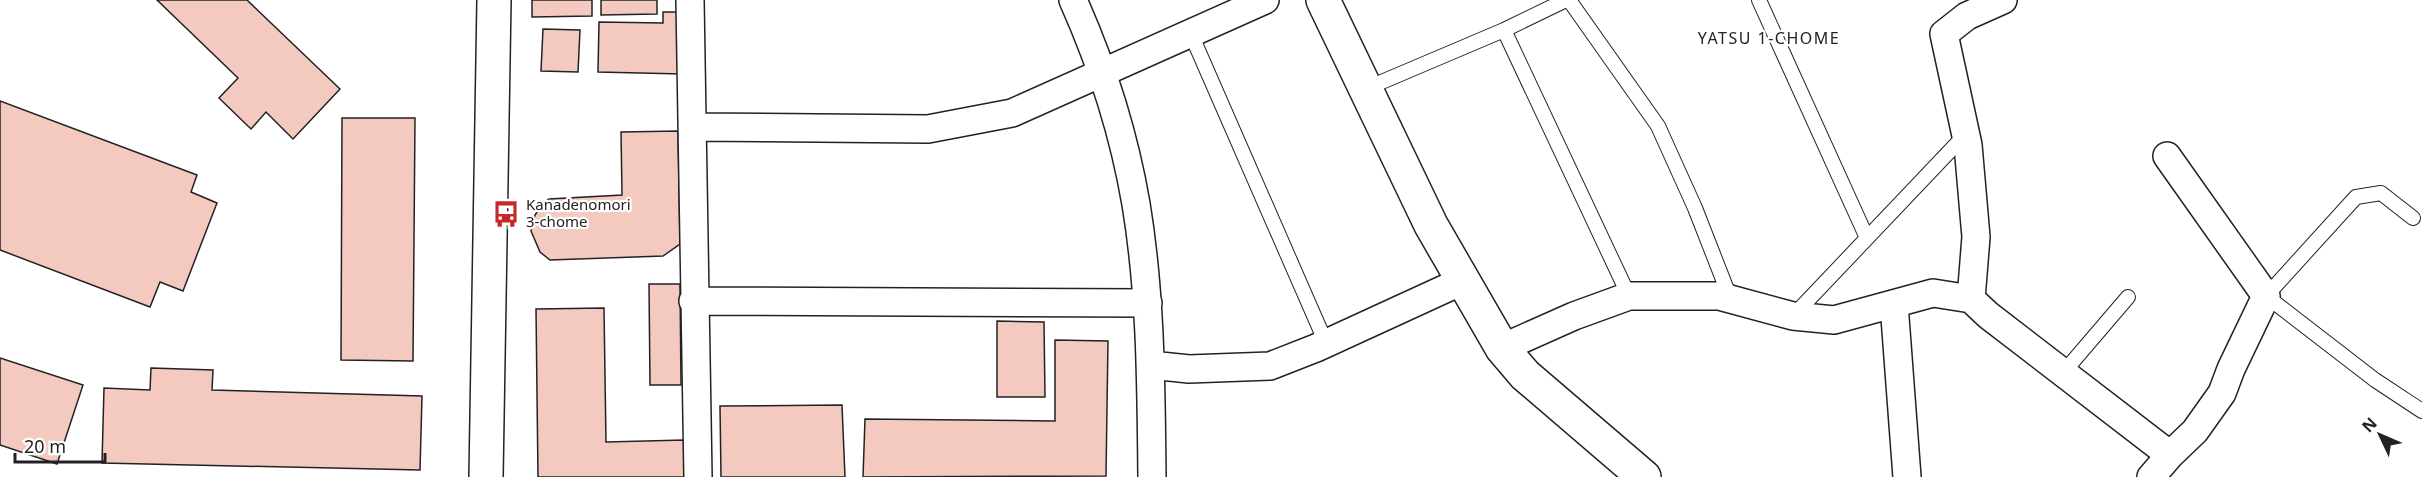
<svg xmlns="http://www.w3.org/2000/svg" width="2422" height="477" font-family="'Noto Sans',sans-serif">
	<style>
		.building { fill: #f3c9c0; stroke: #222; stroke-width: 1.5 }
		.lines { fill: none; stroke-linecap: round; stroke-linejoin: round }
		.service-casing { stroke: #222; stroke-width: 16 }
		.minor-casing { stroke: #222; stroke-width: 30 }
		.tertiary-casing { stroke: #222; stroke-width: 36 }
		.service { stroke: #fff; stroke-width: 14 }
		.minor { stroke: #fff; stroke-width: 27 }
		.tertiary { stroke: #fff; stroke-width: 33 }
		.labels { text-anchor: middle; stroke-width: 4.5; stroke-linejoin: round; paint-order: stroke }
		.poi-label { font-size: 15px; fill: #222; stroke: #fff; text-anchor: start }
		.neighbourhood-label { font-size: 16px; letter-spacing: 1.5px; fill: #222; stroke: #fff }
	</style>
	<rect width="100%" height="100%" fill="#fff"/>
	<!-- building -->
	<path class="building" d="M157 0H247L340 89 293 139 266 112 251 129 219 98 238 78Z
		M532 0H592V16L532 17Z
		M601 0H657V14L601 15Z
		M663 12H684L682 74 598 72 599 22 663 23Z
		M543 29 580 30 578 72 541 71Z
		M0 101 197 175 191 192 217 203 183 291 160 282 150 307 0 250Z
		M342 118H415L413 361 341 360Z
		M678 131 680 244 663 256 550 260 540 252 531 231 535 215 542 204 549 199 622 195 621 132Z
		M649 284H680L681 385H650Z
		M604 308 606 442 684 440 685 477H538L536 309Z
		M997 321 1044 322 1045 397H997Z
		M1055 340 1108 341 1106 476 863 477 865 419 1055 421Z
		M0 358 83 385 57 464 0 445Z
		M151 368 213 370 212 390 422 396 420 470 102 463 104 388 150 390Z
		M842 405 845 477H721L720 406Z"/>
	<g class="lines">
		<defs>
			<path id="service" d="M1569 0 1658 126 1695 208 1731 300
				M1759 0 1867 238
				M1504 30 1629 296
				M1191 34 1326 343
				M1365 89 1504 30 1566 0
				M2413 218 2381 193 2356 197 2266 296 2375 380 2422 411
				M1793 316 1966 134
				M2063 373 2128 297"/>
			<path id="minor" d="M690 0 698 477
				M1073 0C1102 65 1124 134 1136 204 1151 294 1151 386 1152 477
				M692 127 928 129 1012 113 1265 0
				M1971 299 1976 237 1968 145 1944 34 1967 16 2003 0
				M693 301 1148 303
				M1894 304 1907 477
				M1502 348 1574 316 1629 296H1719L1793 316 1834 320 1933 293 1971 299 1988 315 2170 455
				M1151 365 1189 369 1270 366 1316 348 1462 281
				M2151 477 2170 455 2195 431 2222 393 2231 369 2266 296 2167 156"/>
			<path id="tertiary" d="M1323 0 1431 225 1502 348 1525 375 1644 477
				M486 477 494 0"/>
		</defs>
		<!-- service casing -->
		<use href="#service" class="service-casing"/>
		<!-- minor casing -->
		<use href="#minor" class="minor-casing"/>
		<!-- tertiary casing -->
		<use href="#tertiary" class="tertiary-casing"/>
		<!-- service -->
		<use href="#service" class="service"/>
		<!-- minor -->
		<use href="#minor" class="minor"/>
		<!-- tertiary -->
		<use href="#tertiary" class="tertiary"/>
	</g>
	<!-- icons -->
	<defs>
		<symbol id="bus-bare" viewBox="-9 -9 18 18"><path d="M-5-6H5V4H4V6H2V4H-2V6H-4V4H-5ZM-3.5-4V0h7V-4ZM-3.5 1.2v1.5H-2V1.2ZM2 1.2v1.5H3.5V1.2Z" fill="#c62828" stroke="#fff" stroke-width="2.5" paint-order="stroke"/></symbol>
	</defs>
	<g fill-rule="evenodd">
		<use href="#bus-bare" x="487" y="195" width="38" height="38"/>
	</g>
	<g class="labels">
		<!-- poi labels -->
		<g class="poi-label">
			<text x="526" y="210">Kanadenomori<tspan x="526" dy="17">3-chome</tspan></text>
		</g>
		<!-- neighbourhood labels -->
		<g class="neighbourhood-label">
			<text x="1769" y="44">YATSU 1-CHOME</text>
		</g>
	</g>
	<!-- north arrow -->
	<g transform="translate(2380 435) rotate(314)" stroke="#ffffff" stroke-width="4.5" paint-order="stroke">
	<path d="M0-4.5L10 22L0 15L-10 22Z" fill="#222222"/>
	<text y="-9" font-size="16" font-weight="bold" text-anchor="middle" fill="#222222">N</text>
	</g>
	<!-- scale -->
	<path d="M15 453v9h90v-9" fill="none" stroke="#222222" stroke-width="3"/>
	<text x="24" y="453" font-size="18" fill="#222222" stroke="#ffffff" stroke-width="4.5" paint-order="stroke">20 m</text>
</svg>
